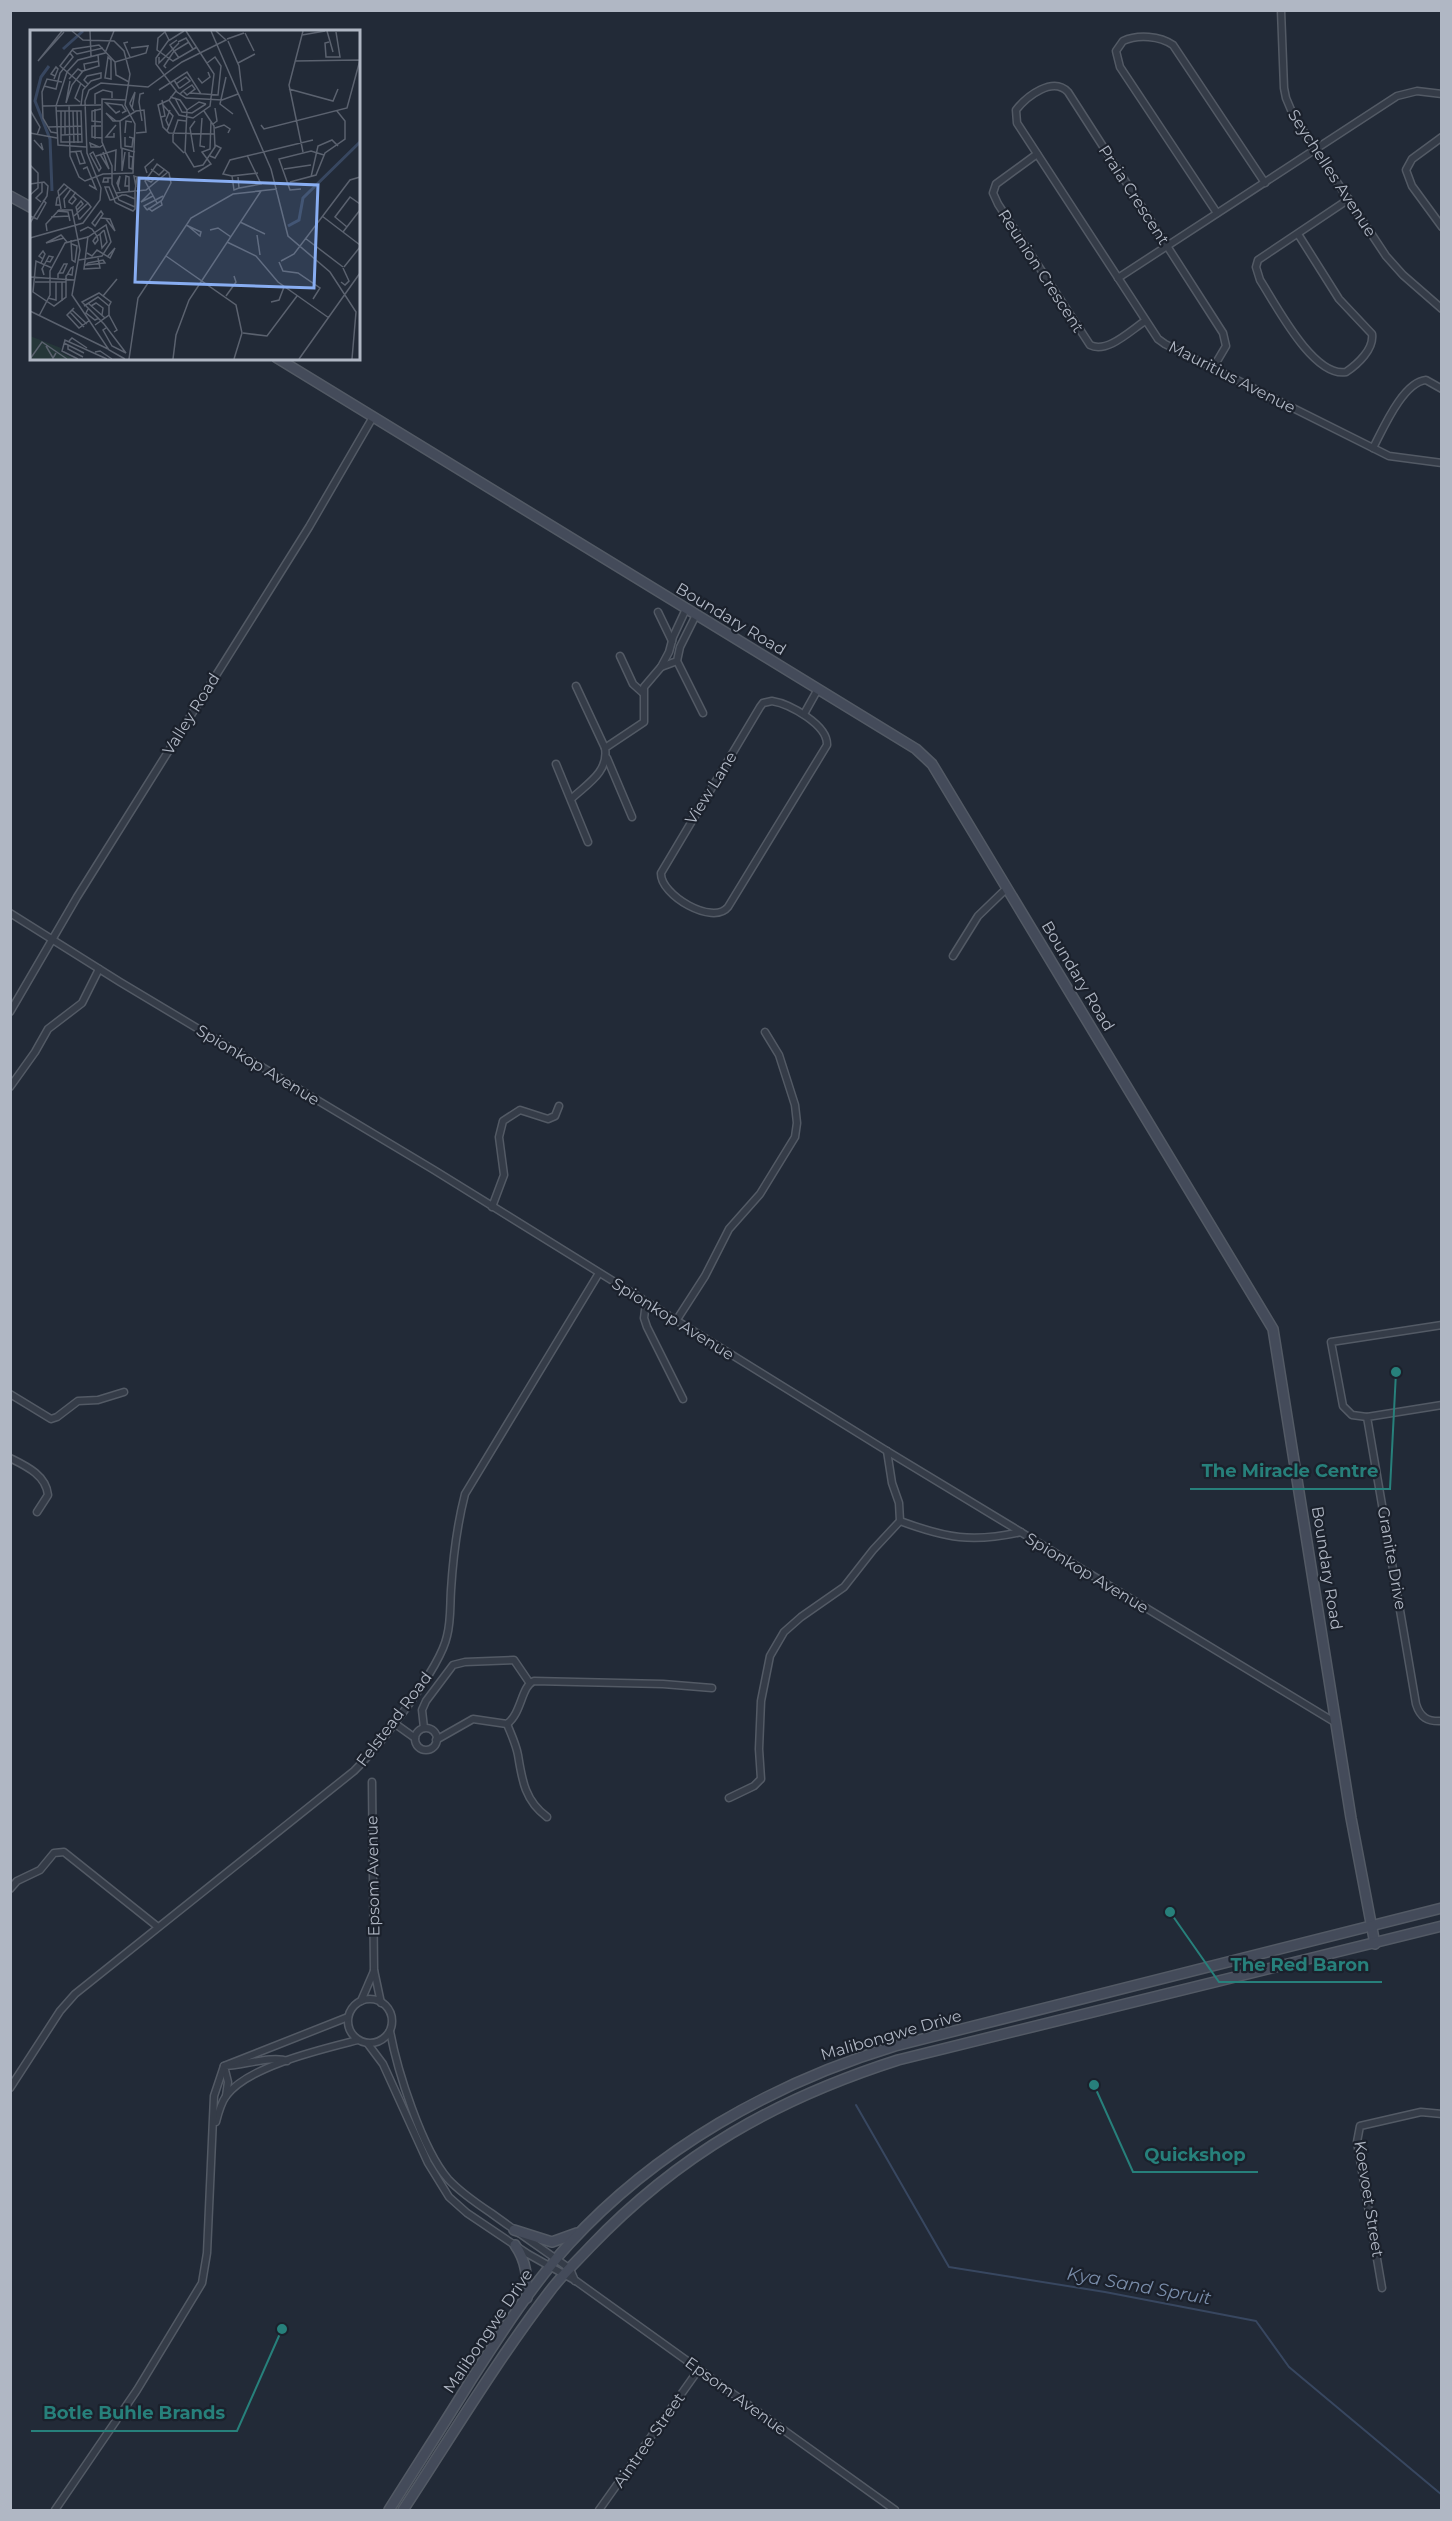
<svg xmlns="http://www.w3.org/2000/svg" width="1452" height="2521" font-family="Montserrat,sans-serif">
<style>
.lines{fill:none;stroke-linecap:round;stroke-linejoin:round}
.stream{stroke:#384760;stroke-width:2}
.street-casing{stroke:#535a65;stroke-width:9}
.secondary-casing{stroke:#535a65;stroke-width:12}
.street{stroke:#353c48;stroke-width:6}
.secondary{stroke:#444b5a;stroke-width:9}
.labels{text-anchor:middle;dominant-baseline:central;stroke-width:4.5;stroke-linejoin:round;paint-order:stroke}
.street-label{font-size:16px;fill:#b0b7c4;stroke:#1b212c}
.water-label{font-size:18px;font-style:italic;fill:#7a8daa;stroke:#1b212c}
.inset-river{fill:none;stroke:#384760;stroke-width:3}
.inset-road{fill:none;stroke:#5b626f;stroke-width:1.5}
.view{fill:#88adf1;fill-opacity:0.15;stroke:#88adf1;stroke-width:3}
.inset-edge{fill:none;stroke:#b0b7c4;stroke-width:3}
.leader{fill:none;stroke:#27807b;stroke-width:2}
.callout-dot{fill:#27807b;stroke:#1b212c;stroke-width:2}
.callout-label{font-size:18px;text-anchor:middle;font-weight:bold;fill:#27807b;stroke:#1b212c;stroke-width:4.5;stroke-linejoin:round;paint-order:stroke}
</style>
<rect width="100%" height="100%" fill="#222a37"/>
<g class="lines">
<polyline class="stream" points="856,2105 949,2267 1105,2292 1256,2321 1289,2367 1442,2495"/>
<defs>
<g id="street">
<polyline points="1281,10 1284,88 1286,98 1294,117 1386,256 1403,275 1442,309"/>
<polyline points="1442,137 1412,159 1406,170 1412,186 1442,227"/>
<path d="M1037,154l-41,30 -3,9 5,11 92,141c17,9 41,-15 55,-24"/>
<path d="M1217,213l-97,-146 -4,-16 7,-10c15,-7 37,-5 50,4l92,138"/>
<path d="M1298,234l41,65 33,35c2,15 -14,30 -26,38 -33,6 -71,-69 -86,-92l-4,-13 2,-7 91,-61"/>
<polyline points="1118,278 1397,96 1417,91 1442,94"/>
<path d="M1213,368l13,-22 -3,-13 -155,-241c-15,-16 -41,4 -52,18l1,13 141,216 7,5 224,112 53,7"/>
<path d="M1373,448c10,-19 30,-66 53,-68l16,9"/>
<polyline points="658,612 672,641"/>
<polyline points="620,656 633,684 643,693"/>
<polyline points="677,661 703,713"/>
<polyline points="661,667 677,661 680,647 696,615"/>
<polyline points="576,686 605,748"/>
<path d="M772,701c18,3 56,24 55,44l-99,162c-15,19 -68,-12 -67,-34l99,-166 3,-4z"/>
<polyline points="804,714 818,689"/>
<polyline points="607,758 632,817"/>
<polyline points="556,764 588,842"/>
<path d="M571,799c16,-15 38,-27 34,-51l39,-26v-35l17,-20 8,-15 4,-15 13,-28"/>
<polyline points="10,913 120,982 434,1170 887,1451 1336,1723"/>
<polyline points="953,956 978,916 1007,888"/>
<polyline points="10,1012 77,897 309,527 373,417"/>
<polyline points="10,1087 35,1052 48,1029 82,1003 99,969"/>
<polyline points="492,1207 504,1175 499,1137 503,1121 520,1110 548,1119 555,1116 559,1106"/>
<polyline points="646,1303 644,1318 647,1327 683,1399"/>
<polyline points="676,1321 705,1276 729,1229 760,1194 795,1137 797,1123 795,1105 779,1055 765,1032"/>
<polyline points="10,1394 51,1419 57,1417 78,1401 98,1400 124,1392"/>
<path d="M1442,1405l-75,12 49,287c4,13 11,18 26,17"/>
<polyline points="1367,1417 1352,1415 1343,1406 1331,1342 1442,1325"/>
<path d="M10,1458c16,8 36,17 38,37l-11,17"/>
<path d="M900,1521c46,17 72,22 121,11"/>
<polyline points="394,1723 415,1738"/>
<path d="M507,1724c4,10 9,20 11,31 4,25 7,46 29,62"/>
<polyline points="424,1728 422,1710 426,1701 453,1665 465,1662 514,1660 529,1682"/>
<circle cx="426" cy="1739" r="11"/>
<path d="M436,1740l37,-21 34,5c15,-11 14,-38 27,-43l129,3 49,4"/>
<polyline points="372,1782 374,1970 381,2003"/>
<polyline points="729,1798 754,1786 761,1779 759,1749 761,1701 770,1656 784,1632 801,1617 844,1587 873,1550 900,1521 899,1503 892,1483 887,1451"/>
<polyline points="10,1889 17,1881 40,1870 54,1853 64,1852 158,1927"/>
<circle cx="370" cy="2021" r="22"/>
<polyline points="361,2001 374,1971"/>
<path d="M390,2031c7,39 32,118 58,148 12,13 28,24 43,34 26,19 53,37 79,56l5,12"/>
<polyline points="368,2044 383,2064 428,2163 449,2197 467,2213 528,2254 576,2281 895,2510"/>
<path d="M10,2088l50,-77 15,-17 279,-223c25,-25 86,-102 93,-135 4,-15 3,-31 4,-46 2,-32 6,-65 14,-96l134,-221"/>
<path d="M226,2096l2,-14 -4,-16c17,0 49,-11 63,-5"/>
<path d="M216,2122c2,-8 5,-19 10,-26 22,-30 97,-47 132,-56"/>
<polyline points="1382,2288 1357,2142 1360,2126 1421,2112 1442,2114"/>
<polyline points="55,2510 137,2390 202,2283 207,2253 214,2096 224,2066 348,2017"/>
<polyline points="599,2510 699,2369"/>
</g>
<g id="secondary">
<polyline points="10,196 32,208"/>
<polyline points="277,358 916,749 932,764 1273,1329 1351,1818 1375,1944"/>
<polyline points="514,2230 552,2242 577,2233"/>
<path d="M515,2245c12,17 12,32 12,53"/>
<path d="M389,2510c27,-43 55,-86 82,-130 30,-47 61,-95 98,-136 87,-95 204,-161 326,-198l547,-138"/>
<path d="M403,2510c48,-73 94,-150 147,-219 12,-16 27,-30 40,-44 89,-93 186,-148 308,-187l544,-134"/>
</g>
</defs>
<use href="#street" class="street-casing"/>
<use href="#secondary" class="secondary-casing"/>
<use href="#street" class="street"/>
<use href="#secondary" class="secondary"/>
</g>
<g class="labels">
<g class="street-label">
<text transform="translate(1332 173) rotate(57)">Seychelles Avenue</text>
<text transform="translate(1134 195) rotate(57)">Praia Crescent</text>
<text transform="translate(1041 271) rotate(57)">Reunion Crescent</text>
<text transform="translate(1232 377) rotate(27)">Mauritius Avenue</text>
<text transform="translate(731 619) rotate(31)">Boundary Road</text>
<text transform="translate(191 714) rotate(-58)">Valley Road</text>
<text transform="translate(711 788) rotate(-58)">View Lane</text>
<text transform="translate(1078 976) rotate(59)">Boundary Road</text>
<text transform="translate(258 1065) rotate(31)">Spionkop Avenue</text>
<text transform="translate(673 1319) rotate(32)">Spionkop Avenue</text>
<text transform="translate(1392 1558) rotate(80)">Granite Drive</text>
<text transform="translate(1327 1568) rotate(81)">Boundary Road</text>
<text transform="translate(1087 1573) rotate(31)">Spionkop Avenue</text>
<text transform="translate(394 1719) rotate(-53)">Felstead Road</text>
<text transform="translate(373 1876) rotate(-91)">Epsom Avenue</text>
<text transform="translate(891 2035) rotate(-16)">Malibongwe Drive</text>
<text transform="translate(1369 2199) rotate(81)">Koevoet Street</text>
<text transform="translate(488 2331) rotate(-56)">Malibongwe Drive</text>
<text transform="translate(736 2396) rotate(36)">Epsom Avenue</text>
<text transform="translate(649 2440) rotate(-55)">Aintree Street</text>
</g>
<g class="water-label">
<text transform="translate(1139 2286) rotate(10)">Kya Sand Spruit</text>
</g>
</g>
<g transform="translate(30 30)">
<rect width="330" height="330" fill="#222a37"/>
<path d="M0,306l31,12 -1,4 14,7h-44z" fill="#253739"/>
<path class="inset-river" d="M33,19l20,-18M19,36l-8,11 -6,24 15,38 2,52M258,196l11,-6 4,-22 57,-56"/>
<path class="inset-road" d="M32,1l-24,30 26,-29M60,1l1,25M154,1l-16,10 -12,17v6l21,28 9,6 36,2 16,-6M181,1l60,138 17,67 42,36 26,40 -4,47M273,1l-14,54 14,67M297,1l6,21M215,3l9,18M272,5l23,-4M197,9l17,-6M139,10l-4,-8 -7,6 -1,12 16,11 24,-14M147,10l-7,5 9,13M198,11l11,25 3,25M98,12l-4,1 6,14M148,12l8,-4 7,11M299,12l-4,1 1,14h14l-4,-25M42,20l5,4 26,-6M78,27l3,3v19l-6,-1zM129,27v6l20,-20M265,31l64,-1M208,33l17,-9M136,38l-2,-2 10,-15 15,-9M55,40l-1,-6 15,-3M196,47l-6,27 13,10M168,48l4,5 8,-6 -2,-5M24,49l4,-10 -2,-2 -5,7 4,2M39,49l9,-10 5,3M144,50l5,8h1l10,-7 -4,-4 -10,7M40,51l-4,22 6,-18 11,-14 16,-5 -1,-11M99,52l-13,-7 -1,-13 31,-9 2,-7 -17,2M14,56l12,3 4,-16 13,-16 -3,-4M55,57l-25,-21 13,-17 26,-4 16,17M259,59l44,12 5,-12M129,60l28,-18 14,22M146,61l-7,9 10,15 14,3 17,-12 4,-32 -28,-43M160,63l28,2 3,-29 -6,-9 -8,6M150,64l3,-3 9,-6 3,4 -8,6 -4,-4M140,67l10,3 7,10 -2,42 9,15 9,-2 12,-18 -1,-21 -10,-15M145,68l7,14 10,1 14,-9M96,70l-24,-1v43l10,24v18l7,16 16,7M139,70l-11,5 5,22 6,6 45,1M50,72l-5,-4 6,-15M65,74v-10l8,-4 9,2v6M39,75l1,51 9,21 6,4 18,-7 30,-1 2,-49 -10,-19 5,-31 -6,-23 -10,-10 -31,-1 -11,-9M51,75l2,-15 8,-9 10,-3v-5l-14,3 -3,4 4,4M133,75l10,11 -6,15M13,76l58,-1M102,78l3,-16 -5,11v1l2,4 2,3M65,79v30M0,80l10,17 -3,8M157,80l12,-8 7,2M26,81h25l1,31h-21v-7l21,-1M31,81v24M35,81v24M43,81l1,32M47,81l1,32M90,81l-4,2 -10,-10 16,2 4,6 -4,2M131,87l4,-1 -3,-16M172,88l-2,28 5,1M86,91l-10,-8 7,8h7M112,91l-3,-19 1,-8 4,-1M71,92l-9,-1v-10l9,-2M183,94l4,-3 -2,-13M231,95l3,4 83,-21 13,-48M71,96h-9v11l10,1M18,97l33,-1M139,97l-3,-7 4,-10M185,98l9,-3 6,4 -2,4M0,103l27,5M27,103l-6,-1 -8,-14 -1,-26 5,-13 15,3M84,103v4h-8l10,-12M95,103l1,-12 6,1M95,107v9l7,1 1,-9 -4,-1M4,110l9,10 -2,-7M56,117l-28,-2 -2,-39 11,-34 11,-12 27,-7 9,-22M69,117l-9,-4 1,4h9l3,-2M92,119v22l3,-19M40,122l11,-1v1l4,11 -5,1 -4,-12M63,122l8,16 -2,3 -9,-17zM99,122v16l3,1 1,-12 -4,-1M105,122l-14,-4 -1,-27 16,-10 8,-1 2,22 -10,1M164,122l-4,-24 5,-7M154,123l-11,-11v-7l5,-15 8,1M70,124l9,15 -6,-17M66,126l20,-6 -1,21M180,126l5,2 6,-10 -6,-3M0,135l8,8v15l-8,7M53,139l4,-2 9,22 -7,-4M121,139l8,6 6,-6M254,139l27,-4M168,142l13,-8 -9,-12 8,-3 1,-28M117,143l-2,-6 9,-8M202,146l-9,-2 7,-14 83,-20M208,147l1,11 22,-4 -14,-29M281,147l7,-31 14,-6 6,6M78,148v4h-5l1,-4h8M115,149l6,3 4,-4 -7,1M260,152l26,-7 9,-22 20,-14v-18l-8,-10M0,154l14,-2 4,4 -1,10 -17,27M99,156h-4l1,-10 3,1v14M88,157l2,-11 -3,7 3,8M209,158l-5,2 -2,-14 26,-3M271,159l-11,1 -11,-31 32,-8 13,4M105,161v18l-2,2 -17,-8 -1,-1 -1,-3 -5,-12h-4l5,13h1l3,-1 8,-4h4l9,4M105,161l2,-14 -3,-1 2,11M121,162l-10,10 12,-6M86,163l30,-3 22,-18M43,166l3,3 -4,5 -3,-2v-1l7,-9M11,172l-5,-4 6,-6v-10M30,175h-4l1,-7 11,-11M35,178l-1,-9 7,-10M118,178l4,3 10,-6 -1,-4M31,179l-3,-18 6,-7 24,19 -14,13M47,180l6,-6 -2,-3 -5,6 3,12h1l11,-12 -3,-4M117,180l14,-9 1,-1 9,-17 -2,-10 -12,-9 -12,17 12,22M117,180l-3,-4 19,-10M27,181l11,1 2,9M71,181l2,3 -8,12 -3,-3zM0,186l7,3 9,-16 -3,-3M292,186l38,29M21,187l18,-1M71,188l9,1 5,12 -9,-12M210,192l25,12M156,195l15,7 -1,4 -12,-10M317,197l-12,-10 15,-20 10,7M180,200l8,-2 13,9M17,201l-1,-7 13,-14h13l8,40 -8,45 37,55 16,9M50,201l8,-4 4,2 5,7 1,4 -3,4 -2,-3 2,-3 2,-2 3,-2 4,-4M313,202l17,-22M70,204l2,14 5,-6 -3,-12M227,205l3,20M58,206l-4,33 16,-1 -2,-10M0,208l53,-15 17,-23 1,-12 -14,-35 -2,-52 4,-11 12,-7 47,4 34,-25 44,-22 -10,-9M34,208l-18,5 15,-8 1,1 5,6M275,208l38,29M41,210l1,20 3,2 2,-16 -5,-2M197,212l29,14 22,26 51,36M57,223l5,3 5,-6 13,8 5,-10 -8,9M136,226l70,49 6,28 -8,26M73,230l2,3 -19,2 2,-2zM251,231l13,-7 56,-74 10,-3M249,232l4,9 15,2 22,15 -7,11M11,233l4,-9 -2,-3 -4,5 4,3M314,237l16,-20M12,238l2,7 -2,-6 7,-13 4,1 -3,5 -4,-1M22,238l-16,-7 -3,31 21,14 12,-9v-21l1,-1 4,-7 2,-1 -1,8 -4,-1M0,247l44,3M28,248v-4l1,-1 5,-9h3l-4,9h-4M5,252h31M311,252l4,3 4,-4 -6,-13M73,266l14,-17M196,266l10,-14 -2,-6M18,268l8,2v-18M32,271v-19M241,272l8,-2 5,-13M58,273l17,15M54,276l14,-9 11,9v9l-14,10M61,276l5,-3 7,5 -1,7M44,278l-7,7 12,13 11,-8M58,279l-2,4 9,7 4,-2M42,280l15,14M0,281l78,38M40,282l14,15M79,285l8,15 -3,2M9,286l11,-21v-24l15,-28 23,-6 18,-12 5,17 -9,14 -23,4M76,298l-3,2 9,16 14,7 -22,-29 -22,-22 17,-9 12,9 -2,4M213,303l24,3 30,-40M39,311l3,-3 15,10M34,313l20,10M38,315v4l15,8M16,316l7,12 3,-5M65,322l5,-1 12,8M0,329l12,-17 25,17M48,329l-16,-8 3,-11 42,19M99,329l9,-61 53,-80 42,-24 44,-5M143,329l3,-24 13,-35 72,-109M269,329l61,-86"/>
<path class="view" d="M109,148l179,7 -4,103 -179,-6z"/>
<rect width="330" height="330" class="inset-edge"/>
</g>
<path class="leader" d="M1396 1372L1390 1489H1190M1170 1912L1219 1982H1382M1094 2085L1133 2172H1258M282 2329L237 2431H31"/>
<g class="callout-dot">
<circle cx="1396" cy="1372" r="6"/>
<circle cx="1170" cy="1912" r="6"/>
<circle cx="1094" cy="2085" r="6"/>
<circle cx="282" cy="2329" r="6"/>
</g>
<g class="callout-label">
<text x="1290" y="1477">The Miracle Centre</text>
<text x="1300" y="1971">The Red Baron</text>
<text x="1195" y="2161">Quickshop</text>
<text x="134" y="2419">Botle Buhle Brands</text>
</g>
<rect width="1452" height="2521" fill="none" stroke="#b0b7c4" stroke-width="24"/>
</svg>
